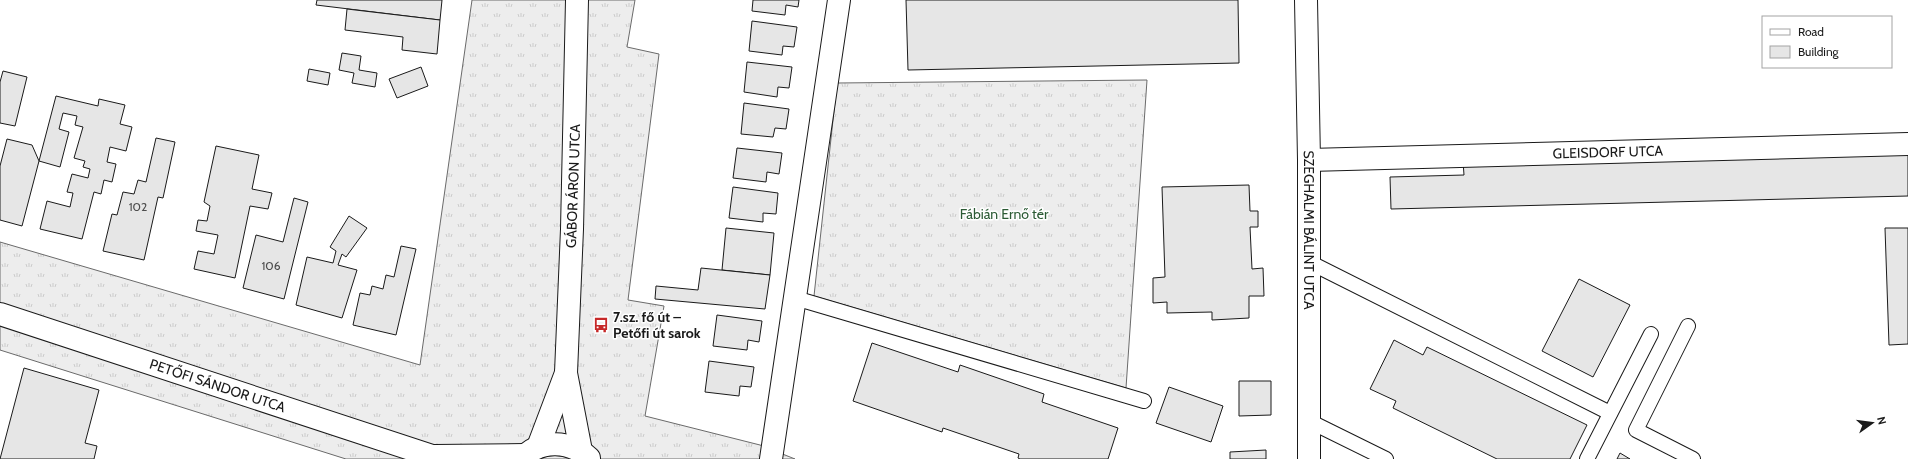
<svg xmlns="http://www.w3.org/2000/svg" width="1908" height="459" font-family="Cabin,sans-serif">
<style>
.grass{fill:url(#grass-tufts);stroke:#6a6a6a}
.building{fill:#e6e6e6;stroke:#1a1a1a}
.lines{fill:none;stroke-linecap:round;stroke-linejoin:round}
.lane-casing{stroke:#1a1a1a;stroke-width:16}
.street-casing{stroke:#1a1a1a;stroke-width:24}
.secondary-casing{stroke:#1a1a1a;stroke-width:24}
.primary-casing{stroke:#1a1a1a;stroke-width:24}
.lane{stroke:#fff;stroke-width:14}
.street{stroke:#fff;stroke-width:22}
.secondary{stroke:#fff;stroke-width:22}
.primary{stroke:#fff;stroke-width:22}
.labels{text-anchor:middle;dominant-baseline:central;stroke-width:3;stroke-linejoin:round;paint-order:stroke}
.number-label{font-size:12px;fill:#4d4d4d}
.street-label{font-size:14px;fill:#1a1a1a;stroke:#fff}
.park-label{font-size:14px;fill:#2b5a34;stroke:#fff}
.poi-label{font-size:14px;font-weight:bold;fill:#1a1a1a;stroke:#fff;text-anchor:start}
</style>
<defs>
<pattern id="grass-tufts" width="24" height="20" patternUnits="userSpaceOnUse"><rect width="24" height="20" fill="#ededed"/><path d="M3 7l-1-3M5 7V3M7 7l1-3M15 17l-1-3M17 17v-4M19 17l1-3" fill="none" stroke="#cbcbcb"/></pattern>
</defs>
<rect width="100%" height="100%" fill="#fff"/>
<g class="grass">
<polygon points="472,0 635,0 627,47 659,54 628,300 664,306 645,416 760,445 795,459 346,459 0,350 0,242 420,365"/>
<polygon points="1147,80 1126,388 814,296 837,83"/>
</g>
<g class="building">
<polygon points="317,0 442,0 440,20 316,5"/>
<polygon points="753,0 799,0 798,7 786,5 785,15 752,11"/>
<polygon points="906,0 1238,0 1239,63 908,70"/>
<polygon points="347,9 440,20 437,54 402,50 403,37 345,30"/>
<polygon points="752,21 797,27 794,47 783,46 782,55 749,51"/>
<polygon points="342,53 361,56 359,70 377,73 375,87 352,83 354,73 339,70"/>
<polygon points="747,62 792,67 789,88 778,87 777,97 744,92"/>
<polygon points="421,67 428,86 397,98 389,79"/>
<polygon points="309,69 330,73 328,85 307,81"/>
<polygon points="3,71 27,77 15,126 0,123 0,82"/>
<polygon points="56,96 98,106 99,99 125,105 120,124 132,127 126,151 110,147 107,162 116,164 112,182 104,180 101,194 94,192 82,239 40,229 47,201 70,207 73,193 67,192 72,174 88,178 90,169 83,167 85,161 74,158 83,127 75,125 77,116 63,113 59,129 69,132 60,167 39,161"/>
<polygon points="744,103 789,109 786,129 775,128 773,137 741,134"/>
<polygon points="156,138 175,142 163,198 158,197 144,260 103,251 112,214 117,215 123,192 134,194 138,180 146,182"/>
<polygon points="7,139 32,145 39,161 22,226 0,220 0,166"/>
<polygon points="216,146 259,155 252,189 272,193 268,209 250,206 235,278 194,269 198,251 214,254 218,235 196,231 198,220 207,221 210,206 204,202"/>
<polygon points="737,148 782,153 779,174 767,172 766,182 733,178"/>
<polygon points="1908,150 1908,196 1391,209 1390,177 1464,175 1463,161"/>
<polygon points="1249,185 1250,211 1258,211 1258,227 1250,227 1252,269 1263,268 1264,296 1249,296 1249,318 1212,320 1212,312 1167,313 1167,302 1153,303 1153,278 1165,277 1162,187"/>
<polygon points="733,187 778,193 776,214 763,213 763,222 729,218"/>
<polygon points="294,198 308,202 284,299 243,288 256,235 283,242"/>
<polygon points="349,216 367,228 346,257 342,254 338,265 357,270 342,318 296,305 307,257 333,263 336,251 330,247"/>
<polygon points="726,228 774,233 770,275 722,270"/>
<polygon points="1885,228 1908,228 1908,344 1889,345"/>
<polygon points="401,246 416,249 396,335 353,325 360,293 370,295 372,286 383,289 386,275 394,277"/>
<polygon points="701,268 770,275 765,309 655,299 656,286 698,290"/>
<polygon points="1579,279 1630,305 1593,377 1542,351"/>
<polygon points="717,315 762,321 759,342 748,340 747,350 713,346"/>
<polygon points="1394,340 1423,355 1427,347 1587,425 1570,459 1497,459 1393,408 1396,401 1370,389"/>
<polygon points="872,343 958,372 960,365 1044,394 1042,402 1118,428 1108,459 1020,459 1018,458 1019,454 943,428 942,432 853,401"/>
<polygon points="709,361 754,367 751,387 740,386 739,396 705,392"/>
<polygon points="24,368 99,390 85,443 97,446 94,459 0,459"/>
<polygon points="1239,381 1271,381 1271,415 1239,416"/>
<polygon points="1169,387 1223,406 1211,442 1156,423"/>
<polygon points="1266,450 1266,459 1230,459 1230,452"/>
<polygon points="1620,453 1630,459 1617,459"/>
</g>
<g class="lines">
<defs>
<g id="lane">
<polyline points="1309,262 1610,413"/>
<polyline points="795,298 1144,401"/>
<polyline points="1688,326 1636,430 1693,459"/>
<polyline points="1309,421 1386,459"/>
<polyline points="1587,459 1651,334"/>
</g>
<g id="street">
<path id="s1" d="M1306,0l3,160v299"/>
<path id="s2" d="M1309,160l599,-16"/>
<polyline points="771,459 839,0"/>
</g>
<g id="secondary">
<path id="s3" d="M0,314l441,145"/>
<polyline points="435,456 525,455"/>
</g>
<g id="primary">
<polyline points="577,0 572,229 566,373 581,451"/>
<polyline points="538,447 566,373"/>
<path d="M522,459c18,-21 49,-18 67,-1"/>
</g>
</defs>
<use href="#lane" class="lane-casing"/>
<use href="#street" class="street-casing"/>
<use href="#secondary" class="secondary-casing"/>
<use href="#primary" class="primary-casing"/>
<use href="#lane" class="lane"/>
<use href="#street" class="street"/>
<use href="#secondary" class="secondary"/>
<use href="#primary" class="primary"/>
</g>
<defs>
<symbol id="bus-bare" viewBox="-9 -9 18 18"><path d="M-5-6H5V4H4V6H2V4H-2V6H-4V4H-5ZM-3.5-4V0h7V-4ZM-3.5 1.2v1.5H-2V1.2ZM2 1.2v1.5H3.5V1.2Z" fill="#c62828" stroke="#fff" stroke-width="2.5" paint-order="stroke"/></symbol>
</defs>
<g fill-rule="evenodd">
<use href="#bus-bare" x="590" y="314" width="22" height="22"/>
</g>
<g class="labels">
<g class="number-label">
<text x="138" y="206">102</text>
<text x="271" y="265">106</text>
</g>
<g class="street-label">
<text stroke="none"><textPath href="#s2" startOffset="299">GLEISDORF UTCA</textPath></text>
<text transform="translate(573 186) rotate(-88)">GÁBOR ÁRON UTCA</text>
<text stroke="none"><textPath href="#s1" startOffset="230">SZEGHALMI BÁLINT UTCA</textPath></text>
<text stroke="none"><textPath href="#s3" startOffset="229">PETŐFI SÁNDOR UTCA</textPath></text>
</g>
<g class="park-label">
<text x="1004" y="214">Fábián Ernő tér</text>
</g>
<g class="poi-label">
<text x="613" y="317">7.sz. fő út –<tspan x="613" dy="16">Petőfi út sarok</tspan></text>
</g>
</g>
<rect x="1762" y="16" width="130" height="52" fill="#ffffff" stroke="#a3a3a3"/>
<rect x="1770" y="29" width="20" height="6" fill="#ffffff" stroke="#a3a3a3"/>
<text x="1798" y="36" font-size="12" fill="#1a1a1a">Road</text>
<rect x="1770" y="46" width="20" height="12" fill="#e6e6e6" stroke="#a3a3a3"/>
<text x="1798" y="56" font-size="12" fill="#1a1a1a">Building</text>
<g transform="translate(1872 423) rotate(76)" stroke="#ffffff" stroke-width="3" paint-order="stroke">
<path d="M0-3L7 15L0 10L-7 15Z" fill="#1a1a1a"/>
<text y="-6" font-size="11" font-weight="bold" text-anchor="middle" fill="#1a1a1a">N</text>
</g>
</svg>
